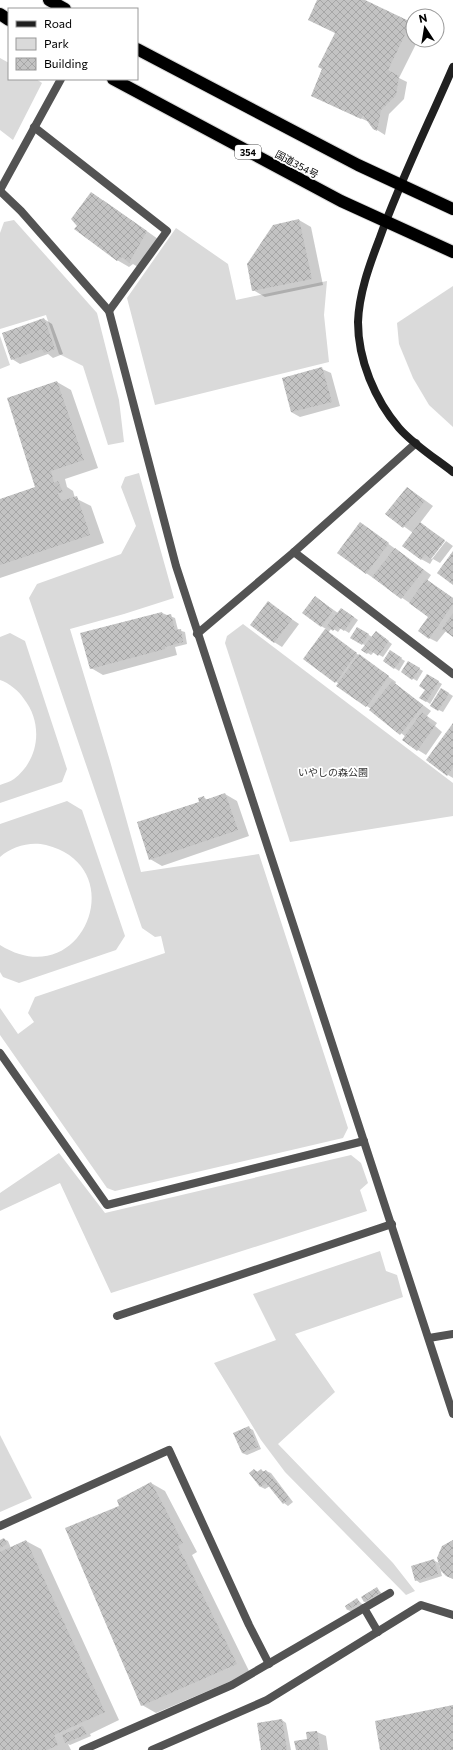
<svg xmlns="http://www.w3.org/2000/svg" width="453" height="1750" font-family="Commissioner,'Noto Sans JP',sans-serif">
<style>
.green{fill:#dadada}
.shadow{fill:#0003}
.building{fill:url(#building-cross-hatch)}
.lines{fill:none;stroke-linecap:round;stroke-linejoin:round}
.highway-casing{stroke:#dbdbdb;stroke-width:14}
.lane{stroke:#535353;stroke-width:8}
.street{stroke:#535353;stroke-width:8}
.secondary{stroke:#202020;stroke-width:8}
.highway{stroke:#000;stroke-width:12}
.labels{text-anchor:middle;dominant-baseline:central;stroke-width:3.5;stroke-linejoin:round;paint-order:stroke}
.shield{fill:#fff;stroke:#4c4c4c;stroke-width:1}
.shield-label{font-size:9px;font-weight:bold;fill:#000}
.street-label{font-size:10px;fill:#000;stroke:#fff}
.park-label{font-size:10px;fill:#313131;stroke:#fff}
</style>
<defs>
<pattern id="building-cross-hatch" width="8" height="8" patternUnits="userSpaceOnUse"><rect width="8" height="8" fill="#c3c3c3"/><path d="M0 0l8 8M0 8l8-8" fill="none" stroke="#a6a6a6"/></pattern>
</defs>
<rect width="100%" height="100%" fill="#fff"/>
<g class="green">
<polygon points="0,58 9,63 9,79 36,79 42,83 13,140 0,130"/>
<polygon points="14,220 97,313 119,400 124,442 108,445 83,366 59,354 46,315 0,329 0,233 4,222"/>
<polygon points="176,228 228,264 236,300 327,281 324,315 329,362 155,405 127,298"/>
<polygon points="453,286 453,427 429,405 413,378 399,344 397,323"/>
<polygon points="0,336 10,365 0,369"/>
<polygon points="139,473 174,598 124,614 70,629 110,761 141,872 259,854 348,1128 343,1138 115,1191 107,1188 0,1035 0,1008 18,1034 34,1022 28,1013 35,997 165,953 161,936 155,937 142,928 29,598 37,584 121,554 136,526 121,487 125,477"/>
<polygon points="243,624 453,783 453,816 290,842 225,643 227,636"/>
<path d="M10,633l15,8 42,128 -5,13 -62,21v-18c4,-2 10,-3 14,-6 26,-20 29,-56 10,-80 -5,-8 -15,-16 -24,-19v-43z"/>
<path d="M67,801l15,9 43,126 -9,14 -97,33 -16,-6 -3,-5v-27c82,51 134,-78 46,-100 -15,-4 -34,1 -46,12v-33z"/>
<polygon points="59,1153 105,1213 351,1155 361,1163 368,1183 360,1190 367,1211 111,1293 60,1183 0,1211 0,1193"/>
<polygon points="380,1251 386,1271 397,1275 403,1297 295,1334 335,1392 278,1444 393,1563 415,1591 406,1595 285,1472 261,1440 214,1363 276,1340 253,1294"/>
<polygon points="0,1435 32,1498 0,1512"/>
</g>
<g class="shadow">
<polygon points="318,0 363,0 413,24 413,40 418,40 399,78 407,82 404,99 389,114 385,135 374,128 369,122 312,95 336,33"/>
<polygon points="103,200 158,239 141,269 133,264 129,267 117,260"/>
<polygon points="299,220 311,227 323,285 265,297 253,290"/>
<polygon points="44,319 52,324 63,354 53,358 48,354 20,364 12,359"/>
<polygon points="322,369 331,373 340,406 300,417 291,412"/>
<polygon points="57,382 71,390 98,468 65,479 67,487 73,491 75,498 91,506 104,543 0,578 0,500 37,488"/>
<polygon points="408,488 433,506 420,523 445,540 430,559 432,559 446,541 453,546 440,563 433,559 430,564 421,559 413,533 387,514"/>
<polygon points="360,523 431,575 427,581 453,598 453,636 446,631 437,642 429,638 430,617 366,573"/>
<polygon points="315,597 338,613 345,611 358,620 349,633 341,628 338,632 332,628 328,633 396,682 395,684 431,711 427,716 437,723 435,726 442,732 426,755 418,750 406,737 371,709 338,685 339,684 304,659 326,629 321,626"/>
<polygon points="268,603 299,624 282,647 274,642"/>
<polygon points="162,613 175,618 178,630 185,632 187,644 175,647 177,655 103,675 91,668"/>
<polygon points="358,628 372,637 380,635 392,644 383,657 374,652 371,655 363,650 366,646 351,637"/>
<polygon points="390,652 405,661 399,671 384,661"/>
<polygon points="408,662 423,671 417,681 402,672"/>
<polygon points="427,675 442,684 430,704 426,701"/>
<polygon points="442,689 453,696 443,712 431,706"/>
<polygon points="453,726 453,778 448,775"/>
<polygon points="225,794 237,801 249,836 162,866 150,859 203,797 208,800"/>
<polygon points="249,1428 253,1430 261,1449 247,1455 242,1453"/>
<polygon points="254,1470 258,1472 261,1470 265,1472 266,1471 271,1473 293,1502 288,1506 284,1503 270,1486 265,1489 261,1487 250,1473"/>
<polygon points="151,1483 165,1491 197,1552 192,1555 250,1673 156,1713 142,1705 121,1506"/>
<polygon points="4,1539 8,1541 11,1548 26,1541 41,1549 119,1720 90,1734 91,1736 70,1745 68,1744 71,1750 0,1750 0,1541"/>
<polygon points="453,1542 453,1579 446,1575 439,1564 442,1576 420,1583 416,1580 433,1560 439,1563"/>
<polygon points="377,1588 383,1595 369,1604 365,1602 362,1597"/>
<polygon points="357,1599 363,1605 352,1612 348,1610 346,1606"/>
<polygon points="282,1720 286,1723 291,1750 262,1750"/>
<polygon points="317,1732 326,1736 328,1750 297,1750 308,1740 307,1733"/>
</g>
<g class="building">
<polygon points="317,0 365,0 411,22 388,70 399,76 396,95 381,110 377,131 373,129 363,115 361,119 311,96 322,69 318,67 335,33 308,20"/>
<polygon points="91,192 147,231 129,263 122,257 117,261 74,229 77,226 71,219"/>
<polygon points="299,219 312,279 252,291 247,264 273,225"/>
<polygon points="44,318 55,349 44,353 42,349 11,360 2,333"/>
<polygon points="322,367 332,402 291,412 282,378"/>
<polygon points="57,381 84,460 51,471 54,483 58,481 63,492 58,493 61,501 77,496 90,535 0,565 0,499 35,487 7,398"/>
<polygon points="407,487 425,501 403,528 385,514"/>
<polygon points="360,522 389,543 366,574 337,553"/>
<polygon points="420,522 445,541 431,559 425,554 421,560 402,546"/>
<polygon points="395,548 424,570 401,599 372,577"/>
<polygon points="453,551 453,585 437,573"/>
<polygon points="426,579 453,598 453,604 429,639 418,631 428,617 409,603"/>
<polygon points="315,596 333,610 321,627 302,613"/>
<polygon points="268,601 292,619 274,643 250,625"/>
<polygon points="341,608 354,617 344,631 337,626 333,631 327,626"/>
<polygon points="162,612 163,616 171,614 175,630 181,629 183,642 165,647 165,649 90,669 80,633"/>
<polygon points="453,613 453,637 442,629"/>
<polygon points="357,627 369,634 362,645 350,638"/>
<polygon points="325,629 357,653 335,683 303,659"/>
<polygon points="376,631 389,641 378,656 370,650 367,654 361,650"/>
<polygon points="390,650 402,658 394,669 383,661"/>
<polygon points="359,654 389,676 366,707 336,686"/>
<polygon points="408,661 420,668 412,680 401,672"/>
<polygon points="427,674 439,681 426,702 419,698 425,690 419,686"/>
<polygon points="392,681 423,705 400,735 369,710"/>
<polygon points="441,688 449,693 438,711 430,706"/>
<polygon points="422,712 429,718 427,721 435,726 417,751 402,740"/>
<polygon points="453,723 453,767 447,776 426,760"/>
<polygon points="225,793 238,830 149,860 137,822 199,802 198,798 204,796 205,800"/>
<polygon points="249,1426 258,1447 242,1453 233,1433"/>
<polygon points="254,1469 257,1472 261,1469 263,1472 266,1470 290,1499 283,1504 266,1483 260,1487 249,1473"/>
<polygon points="151,1482 183,1543 178,1546 237,1664 141,1706 65,1528 119,1506 117,1500"/>
<polygon points="4,1538 7,1544 0,1548 0,1540"/>
<polygon points="26,1540 105,1712 54,1735 58,1745 47,1750 0,1750 0,1552"/>
<polygon points="453,1540 453,1579 446,1576 441,1571 437,1558 442,1546"/>
<polygon points="434,1559 438,1574 415,1581 411,1566"/>
<polygon points="377,1587 380,1593 364,1602 361,1597"/>
<polygon points="357,1598 360,1603 347,1610 345,1606"/>
<polygon points="453,1705 453,1750 380,1750 375,1721"/>
<polygon points="282,1719 287,1750 261,1750 257,1723"/>
<polygon points="83,1726 87,1734 65,1743 62,1735"/>
<polygon points="317,1731 320,1750 296,1750 294,1741 307,1739 306,1732"/>
</g>
<g class="lines">
<defs>
<g id="highway">
<polyline points="49,0 65,9"/>
<polyline points="0,14 9,20"/>
<polyline points="137,49 358,165 453,209"/>
<polyline points="113,79 341,201 453,252"/>
</g>
</defs>
<use href="#highway" class="highway-casing"/>
<g class="lane">
<polyline points="34,127 167,231 109,311"/>
<polyline points="117,1316 392,1224"/>
<polyline points="0,1526 169,1450 249,1625 269,1664"/>
<polyline points="364,1608 378,1632"/>
<polyline points="83,1750 232,1685 390,1593"/>
</g>
<g class="street">
<polyline points="0,190 61,79"/>
<polyline points="0,191 21,211 109,311 176,566 453,1414"/>
<polyline points="294,552 453,674"/>
<polyline points="197,634 294,552 416,443"/>
<polyline points="0,1053 107,1205 364,1141"/>
<polyline points="429,1338 453,1334"/>
<polyline points="152,1750 267,1700 421,1605 453,1615"/>
</g>
<path class="secondary" d="M453,67c-25,58 -53,114 -74,173 -10,26 -20,54 -21,82 0,38 17,78 41,106 15,17 36,30 54,44"/>
<use href="#highway" class="highway"/>
</g>
<g class="labels">
<rect class="shield" x="235" y="145" width="26" height="14" rx="3"/>
<g class="shield-label">
<text x="248" y="152">354</text>
</g>
<g class="street-label">
<text transform="translate(297 164) rotate(28)">国道354号</text>
</g>
<g class="park-label">
<text x="333" y="772">いやしの森公園</text>
</g>
</g>
<rect x="8" y="8" width="130" height="72" fill="#ffffff" stroke="#999999"/>
<rect x="16" y="21" width="20" height="6" fill="#202020" stroke="#999999"/>
<text x="44" y="28" font-size="12" fill="#000000">Road</text>
<rect x="16" y="38" width="20" height="12" fill="#dadada" stroke="#999999"/>
<text x="44" y="48" font-size="12" fill="#000000">Park</text>
<rect x="16" y="58" width="20" height="12" fill="url(#building-cross-hatch)" stroke="#999999"/>
<text x="44" y="68" font-size="12" fill="#000000">Building</text>
<g transform="translate(425 28) rotate(348)"><circle r="19" fill="#ffffff" stroke="#999999"/>
<path d="M0-3L7 15L0 10L-7 15Z" fill="#000000"/>
<text y="-6" font-size="11" font-weight="bold" text-anchor="middle" fill="#000000">N</text>
</g>
</svg>
